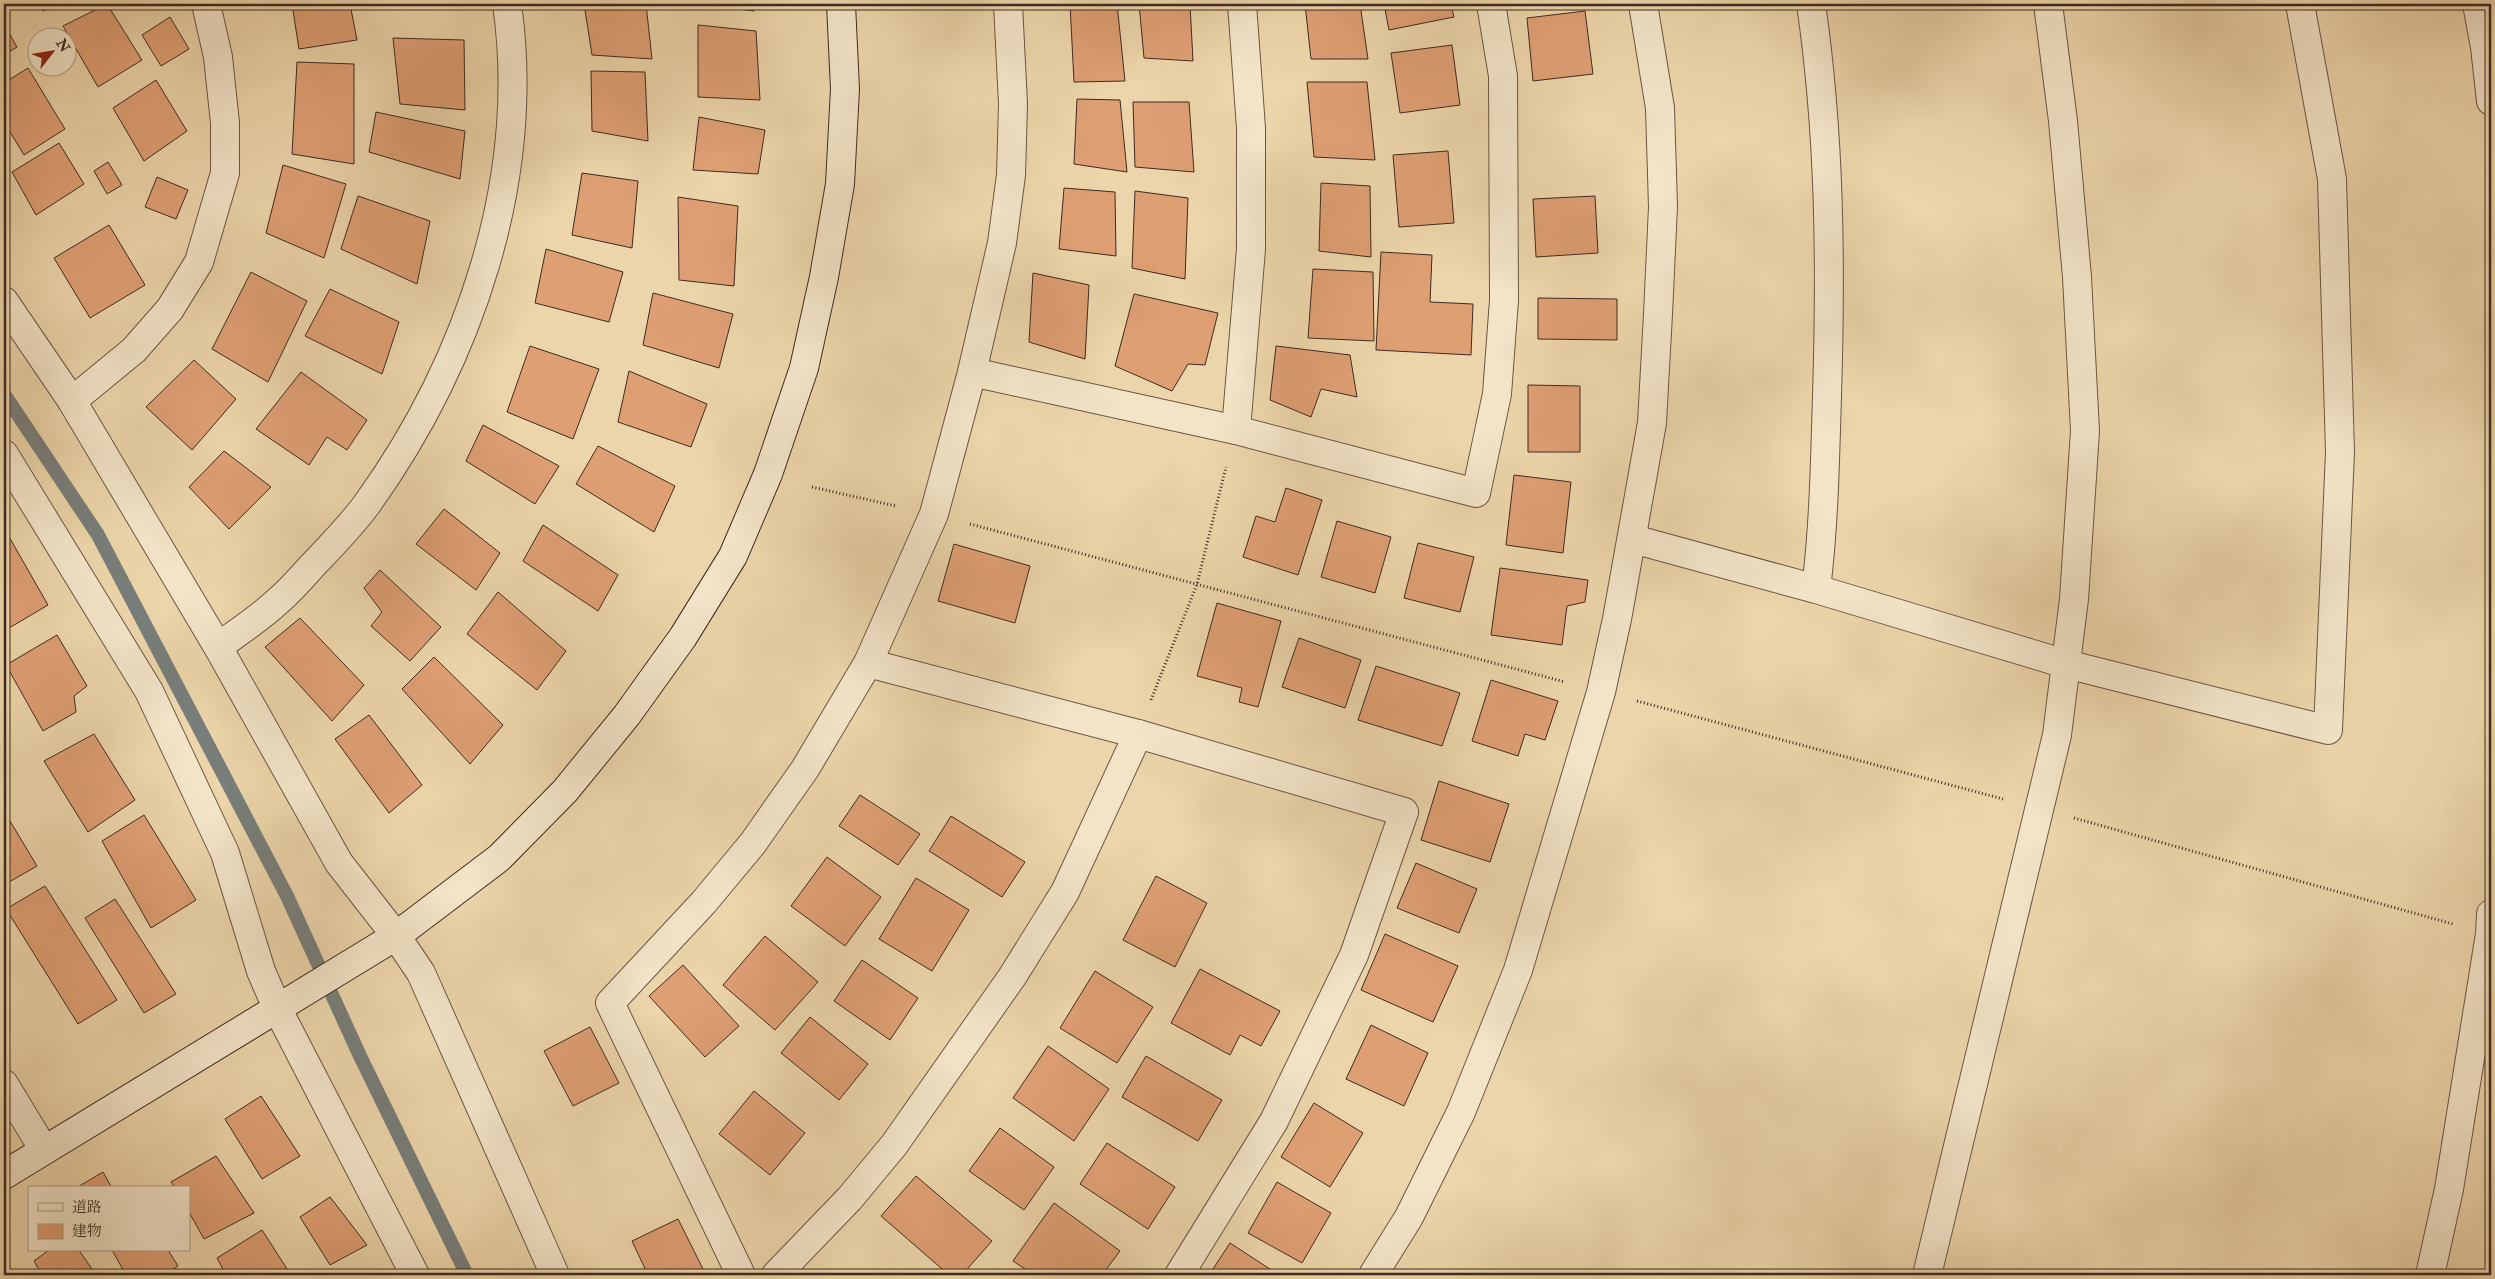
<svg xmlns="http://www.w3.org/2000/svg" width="2495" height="1279" font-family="'IM FELL Double Pica','Noto Serif JP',serif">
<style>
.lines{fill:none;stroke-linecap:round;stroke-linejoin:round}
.stream{stroke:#787e7a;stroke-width:14}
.building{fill:#de9f73;stroke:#3e2b22}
.street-casing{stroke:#6a5644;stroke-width:30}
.secondary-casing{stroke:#3e2b22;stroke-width:30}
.path{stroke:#3e2b22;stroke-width:3;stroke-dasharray:1 2.5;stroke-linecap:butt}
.street{stroke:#f3e4c8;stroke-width:28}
.secondary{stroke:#f3e4c8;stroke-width:28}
</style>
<rect width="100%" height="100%" fill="#ecd5aa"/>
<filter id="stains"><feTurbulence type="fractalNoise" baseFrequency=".004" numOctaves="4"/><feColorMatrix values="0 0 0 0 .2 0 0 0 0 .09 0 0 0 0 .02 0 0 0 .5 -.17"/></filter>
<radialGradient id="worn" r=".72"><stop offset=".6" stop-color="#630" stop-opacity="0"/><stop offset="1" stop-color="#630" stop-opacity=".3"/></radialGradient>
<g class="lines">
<polyline class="stream" points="4,394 98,535 287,896 360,1056 467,1275"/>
</g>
<g class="building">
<polygon points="39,4 54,4 43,11"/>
<polygon points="107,4 142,60 98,87 63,26"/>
<polygon points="292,4 350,4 357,40 299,49"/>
<polygon points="584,4 646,4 652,59 592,55"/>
<polygon points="699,4 753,4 754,11"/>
<polygon points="1070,4 1117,4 1125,81 1074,82"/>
<polygon points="1139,4 1190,4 1193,61 1144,58"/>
<polygon points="1305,4 1360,4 1368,59 1311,59"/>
<polygon points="1384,4 1451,4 1454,17 1389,30"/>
<polygon points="1585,11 1593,74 1533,81 1527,18"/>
<polygon points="170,17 189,49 161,66 142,35"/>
<polygon points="4,24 17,47 4,55"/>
<polygon points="698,25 756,31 760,100 698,97"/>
<polygon points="393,38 464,40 465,110 400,104"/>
<polygon points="1452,45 1460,105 1400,113 1391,53"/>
<polygon points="297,62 354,64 354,164 292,154"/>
<polygon points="28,68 65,129 24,155 4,122 4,83"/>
<polygon points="591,71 645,72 648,141 592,131"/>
<polygon points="156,80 187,131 144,161 113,108"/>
<polygon points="1307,82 1367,82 1375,160 1314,157"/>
<polygon points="1077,99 1120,100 1127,172 1074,164"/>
<polygon points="1133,102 1189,102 1194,172 1135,167"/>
<polygon points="376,112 465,131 460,179 369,152"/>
<polygon points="699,117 765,130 758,174 693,170"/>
<polygon points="59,143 84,184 36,215 12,172"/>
<polygon points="1448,151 1454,223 1399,227 1393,155"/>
<polygon points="108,162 122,185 107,194 94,171"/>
<polygon points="283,165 346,184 324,258 266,233"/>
<polygon points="582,173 638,181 632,248 572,235"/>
<polygon points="157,177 188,190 176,219 145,207"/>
<polygon points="1321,183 1370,186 1371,257 1319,251"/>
<polygon points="1064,188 1115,192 1116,256 1059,249"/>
<polygon points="1135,191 1188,198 1185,279 1132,268"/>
<polygon points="358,196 430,221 417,284 341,249"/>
<polygon points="1595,196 1598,253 1536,257 1533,199"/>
<polygon points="678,197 738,206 734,286 679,280"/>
<polygon points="109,225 145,285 90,318 54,258"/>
<polygon points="546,249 623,272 609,322 535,303"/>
<polygon points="1381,252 1432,255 1430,302 1473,304 1471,355 1376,350"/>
<polygon points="1313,269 1373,272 1374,341 1308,338"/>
<polygon points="251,272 307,301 268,382 212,349"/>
<polygon points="1033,273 1089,285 1085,359 1029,342"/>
<polygon points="330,289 399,322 382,374 305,336"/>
<polygon points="653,293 733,314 719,368 643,345"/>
<polygon points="1134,294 1218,313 1205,365 1188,364 1172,391 1115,366"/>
<polygon points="1538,298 1617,299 1617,340 1538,339"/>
<polygon points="530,346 599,369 573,439 507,412"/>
<polygon points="1276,346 1350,355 1357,397 1321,389 1311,417 1270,400"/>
<polygon points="194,360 236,399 192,450 146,407"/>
<polygon points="629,371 707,404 691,447 618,422"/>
<polygon points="301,372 367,420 347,450 327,437 309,465 256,429"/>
<polygon points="1528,385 1580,386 1580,452 1528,452"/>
<polygon points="483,425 559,466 535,504 466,461"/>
<polygon points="598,446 675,486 654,532 576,484"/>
<polygon points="224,451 271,487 229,529 189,487"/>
<polygon points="1514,475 1571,482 1563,553 1506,545"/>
<polygon points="1286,488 1322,500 1298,575 1243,557 1256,516 1275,522"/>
<polygon points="444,509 500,553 476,590 416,544"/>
<polygon points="1337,521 1391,537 1375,593 1321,577"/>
<polygon points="543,525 618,575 598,611 523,561"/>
<polygon points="4,528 48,605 4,631"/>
<polygon points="1418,543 1474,557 1460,612 1404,598"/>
<polygon points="954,544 1030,566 1015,623 938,601"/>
<polygon points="1500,568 1588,580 1585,602 1567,606 1562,645 1491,635"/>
<polygon points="380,570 441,627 410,661 371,626 382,612 364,588"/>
<polygon points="498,592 566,651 537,690 467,634"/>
<polygon points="1217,603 1281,621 1258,707 1239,702 1242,688 1197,676"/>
<polygon points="300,618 364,685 332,721 265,647"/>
<polygon points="57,635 87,686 74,696 76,712 43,731 6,665"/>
<polygon points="1299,638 1361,660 1345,708 1282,687"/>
<polygon points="434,657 503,725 470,764 402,689"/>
<polygon points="1376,666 1460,693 1442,746 1358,720"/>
<polygon points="1491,680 1558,701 1545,740 1525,734 1518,756 1472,741"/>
<polygon points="369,715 422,785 389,813 335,739"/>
<polygon points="94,734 135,800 88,832 44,761"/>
<polygon points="1439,781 1509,804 1490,862 1421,840"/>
<polygon points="860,795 920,834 898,865 839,826"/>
<polygon points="4,811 37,866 4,885"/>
<polygon points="144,815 196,900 151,928 102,841"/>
<polygon points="951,816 1025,862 1002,897 929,851"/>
<polygon points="827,857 881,897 845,946 791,906"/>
<polygon points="1416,863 1477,889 1459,933 1397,908"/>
<polygon points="1156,876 1207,903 1175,967 1123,940"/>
<polygon points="916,878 969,910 932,971 879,939"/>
<polygon points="45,886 117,1000 78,1024 6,909"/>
<polygon points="115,899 176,994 144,1013 85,918"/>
<polygon points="1385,934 1458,966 1433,1022 1361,990"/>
<polygon points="765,936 818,982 775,1030 723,985"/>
<polygon points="862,960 918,998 890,1040 834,1001"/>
<polygon points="683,965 739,1026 705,1057 649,996"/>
<polygon points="1200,969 1280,1011 1261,1046 1240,1035 1230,1055 1171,1023"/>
<polygon points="1095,971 1153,1007 1117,1063 1060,1028"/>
<polygon points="810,1017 868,1064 839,1100 781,1053"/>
<polygon points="1371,1025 1428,1053 1404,1106 1346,1079"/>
<polygon points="590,1027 619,1083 573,1106 544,1051"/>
<polygon points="1048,1046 1109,1089 1074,1141 1013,1098"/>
<polygon points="1146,1056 1222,1100 1198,1141 1122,1097"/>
<polygon points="754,1091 805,1133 770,1175 719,1134"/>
<polygon points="261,1096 300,1156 262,1179 225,1119"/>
<polygon points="1314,1103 1363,1133 1330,1187 1281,1157"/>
<polygon points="1000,1128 1054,1167 1024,1210 969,1171"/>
<polygon points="1107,1143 1175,1187 1148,1229 1080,1184"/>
<polygon points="216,1156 254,1213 204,1239 189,1212 189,1188 175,1188 171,1182"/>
<polygon points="103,1172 112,1188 76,1188"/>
<polygon points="916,1176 992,1241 962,1275 949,1275 881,1216"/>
<polygon points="1277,1182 1331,1213 1302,1263 1248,1233"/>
<polygon points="330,1197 367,1245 330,1265 300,1217"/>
<polygon points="1054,1203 1120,1251 1102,1275 1034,1275 1013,1261"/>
<polygon points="678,1219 706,1275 648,1275 632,1241"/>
<polygon points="262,1230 291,1275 226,1275 217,1258"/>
<polygon points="1230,1243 1279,1275 1209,1275"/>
<polygon points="49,1250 79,1250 96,1275 42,1275 34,1261"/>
<polygon points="112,1250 168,1250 178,1266 165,1275 126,1275"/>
</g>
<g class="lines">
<defs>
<g id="street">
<path d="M1811,4c19,130 20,261 16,392 -2,65 -3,129 -11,193"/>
<polyline points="2477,4 2485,47 2491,101"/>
<polyline points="4,301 72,401 218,647 339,863 396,936 421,973 555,1275"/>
<polyline points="972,372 1236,430 1476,493 1497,394 1504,300 1503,76 1491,4"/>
<polyline points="72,401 134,350 170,309 199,262 225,173 225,123 218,57 206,4"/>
<polyline points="1236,430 1251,249 1251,128 1242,4"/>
<polyline points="4,454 149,691 225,853 261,971 277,1008 415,1275"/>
<polyline points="1633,539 1816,589 2066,664 2328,730 2340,452 2332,179 2300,4"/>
<path d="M218,647c20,-15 42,-29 60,-46 12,-10 23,-23 34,-35 19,-20 39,-40 55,-62 102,-142 165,-325 140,-500"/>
<polyline points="868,663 1138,734 1404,812 1354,955 1274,1121 1179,1275"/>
<polyline points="4,1084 44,1150"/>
<polyline points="741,1275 610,1003 704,902 753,843 805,769 868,663 934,514 972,372 1002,243 1011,175 1013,104 1008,4"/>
<polyline points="776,1275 850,1198 894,1145 1012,977 1065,892 1138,734"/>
<polyline points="1373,1275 1409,1217 1461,1112 1518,970 1601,692 1617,619 1652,423 1658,314 1663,207 1660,108 1643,4"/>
<polyline points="1927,1275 2057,735 2074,599 2085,431 2077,277 2063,121 2048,4"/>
<polyline points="2430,1275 2449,1189 2490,934 2491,914"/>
</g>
<polyline id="secondary" points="4,1175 396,936 499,858 565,791 627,715 683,637 733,556 768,474 804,368 824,277 840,184 845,89 841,4"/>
</defs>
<use href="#street" class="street-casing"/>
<use href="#secondary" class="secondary-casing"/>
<g class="path">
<polyline points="812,487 896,506"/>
<polyline points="970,524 1565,682"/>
<polyline points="1151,700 1197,584 1226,467"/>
<polyline points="1637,701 2003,799"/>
<polyline points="2074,818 2453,924"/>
</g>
<use href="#street" class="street"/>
<use href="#secondary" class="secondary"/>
</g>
<rect width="2495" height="1279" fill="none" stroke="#ecd5aa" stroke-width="20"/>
<rect x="5" y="5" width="2485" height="1269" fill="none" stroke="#3e2b22" stroke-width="2.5"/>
<rect x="10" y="10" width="2475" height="1259" fill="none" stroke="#3e2b22"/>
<rect x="28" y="1186" width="162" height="65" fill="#f3e4c8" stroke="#ab9a86"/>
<rect x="38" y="1203" width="25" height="8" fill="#f3e4c8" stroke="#ab9a86"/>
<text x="72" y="1212" font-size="15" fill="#3e2b22">道路</text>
<rect x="38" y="1224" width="25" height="15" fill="#de9f73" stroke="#ab9a86"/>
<text x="72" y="1236" font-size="15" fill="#3e2b22">建物</text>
<g transform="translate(52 52) rotate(59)"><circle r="24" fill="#f3e4c8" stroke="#ab9a86"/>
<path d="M0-4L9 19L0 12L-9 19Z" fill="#8f2418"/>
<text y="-8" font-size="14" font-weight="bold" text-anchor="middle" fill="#3e2b22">N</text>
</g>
<rect width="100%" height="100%" filter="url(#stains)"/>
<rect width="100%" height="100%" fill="url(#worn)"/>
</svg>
